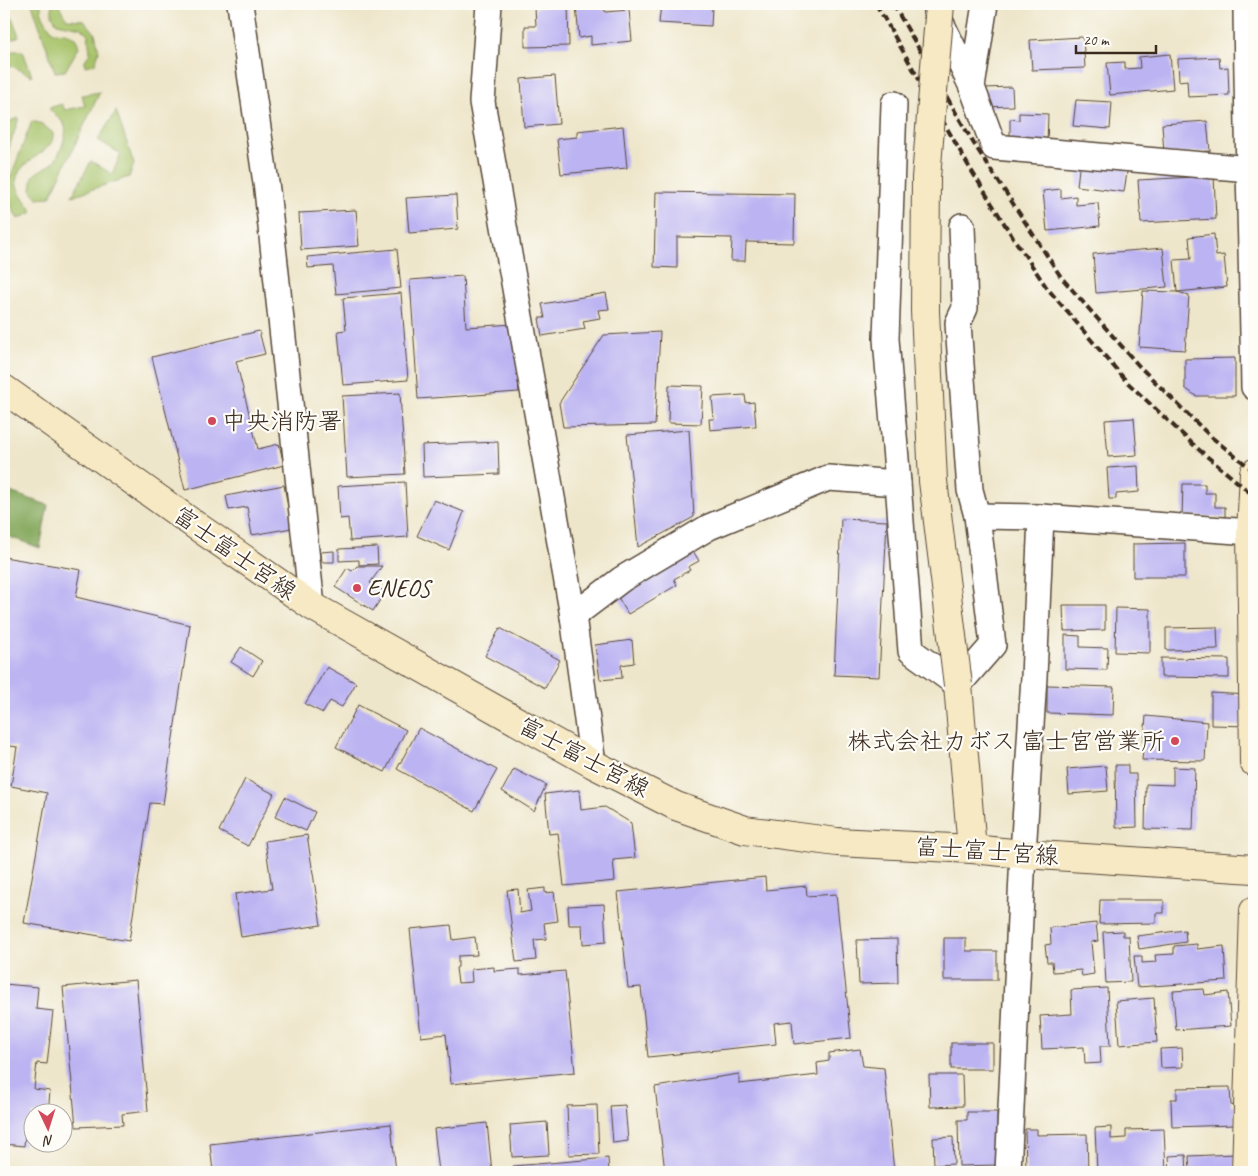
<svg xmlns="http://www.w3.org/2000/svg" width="1258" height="1176" font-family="Caveat,'Klee One',sans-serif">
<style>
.green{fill:#a6c268;stroke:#707643}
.forest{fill:#84a85c;stroke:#60693d}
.building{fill:#bcb4f2}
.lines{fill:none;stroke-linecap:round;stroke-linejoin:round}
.street-casing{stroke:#564638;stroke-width:28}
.secondary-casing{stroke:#564638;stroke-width:30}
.street{stroke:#fff;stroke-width:25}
.secondary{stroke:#f6e9c3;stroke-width:28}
.rail{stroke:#3b2a1e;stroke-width:4;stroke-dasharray:8 4;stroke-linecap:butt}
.secondary-bridge-casing{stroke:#564638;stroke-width:30;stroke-linecap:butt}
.secondary-bridge{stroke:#f6e9c3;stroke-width:28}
.poi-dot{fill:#d1495b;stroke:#fdfcf7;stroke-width:2}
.labels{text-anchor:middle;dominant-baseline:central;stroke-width:4.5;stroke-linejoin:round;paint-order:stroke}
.poi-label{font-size:24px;fill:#3b2a1e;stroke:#fdfcf7;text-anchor:start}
.street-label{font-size:24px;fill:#3b2a1e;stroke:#fdfcf7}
</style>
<rect width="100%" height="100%" fill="#fdfcf7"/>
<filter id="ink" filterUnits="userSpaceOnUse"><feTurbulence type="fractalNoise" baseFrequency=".02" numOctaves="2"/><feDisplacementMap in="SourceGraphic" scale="10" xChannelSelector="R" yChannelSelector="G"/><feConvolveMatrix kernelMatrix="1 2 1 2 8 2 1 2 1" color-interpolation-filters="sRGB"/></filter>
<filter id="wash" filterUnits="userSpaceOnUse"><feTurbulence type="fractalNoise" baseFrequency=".0096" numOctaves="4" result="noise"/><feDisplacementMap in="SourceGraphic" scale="20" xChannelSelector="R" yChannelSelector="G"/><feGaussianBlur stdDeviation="1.12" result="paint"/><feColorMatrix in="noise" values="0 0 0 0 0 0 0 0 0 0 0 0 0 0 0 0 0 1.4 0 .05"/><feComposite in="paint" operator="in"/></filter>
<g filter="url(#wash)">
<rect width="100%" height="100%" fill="#eee6ca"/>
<g class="green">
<polygon points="4,4 7,4 19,36 13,39 4,38"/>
<path d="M32,4h9c-1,11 6,19 12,28l13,1 10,5 3,9 -14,24 -10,1z"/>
<polygon points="52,4 58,4 67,19 84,20 95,33 99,51 95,64 85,66 85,60 90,53 88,34 81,28 57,23 52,16"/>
<polygon points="4,51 23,51 32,76 4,62"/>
<path d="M100,92l-50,105 -13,1 -6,-9c1,-3 1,-9 2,-12 4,-7 14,-9 20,-14 6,-7 15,-28 12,-37 -3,-7 -12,-11 -16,-18l13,-4 3,6 20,-4 -3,-11z"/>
<polygon points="116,111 134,164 129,177 72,196 91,161 112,174 121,154 98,140"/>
<polygon points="19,118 4,163 4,123"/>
<path d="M32,121l10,3 11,9c0,3 0,5 -1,8 -6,15 -44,24 -34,48 4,8 10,16 15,23l-15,7c-7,-12 -11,-21 -10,-35z"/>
</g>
<polygon class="forest" points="4,490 48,505 40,548 4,535"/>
<g id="blocks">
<g class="building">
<polygon points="547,4 568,4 569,46 525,47 525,26 536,26 535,8 547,7"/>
<polygon points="585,4 604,4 605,12 629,10 632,41 591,45 591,36 579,38 576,5"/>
<polygon points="661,4 698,4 698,6 712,7 711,26 659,23"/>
<polygon points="1083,37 1085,68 1032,70 1030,40"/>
<polygon points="1170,54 1173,89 1110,95 1107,63 1125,62 1125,69 1140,68 1139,57"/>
<polygon points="1219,57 1220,68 1228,67 1229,95 1188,97 1187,80 1179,81 1178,59"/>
<polygon points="555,76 559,124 524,127 521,79"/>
<polygon points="1012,87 1013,106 985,107 985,88"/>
<polygon points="1076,100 1112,102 1110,129 1073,126"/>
<polygon points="1019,113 1048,114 1047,145 1010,144 1010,119 1019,120"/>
<polygon points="1207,121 1210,151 1164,154 1162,124"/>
<polygon points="623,126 627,168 561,174 557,139 577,137 577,131"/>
<polygon points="1080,160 1128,166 1124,192 1077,186"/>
<polygon points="1214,176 1216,219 1141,223 1138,180"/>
<polygon points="1061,189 1061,198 1076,196 1076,205 1098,203 1100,226 1047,231 1043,191"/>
<polygon points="656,192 795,194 794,243 746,242 745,261 731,261 732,238 677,237 677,268 654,267"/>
<polygon points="456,195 458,229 409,233 406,198"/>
<polygon points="356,210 359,246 301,250 299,213"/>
<polygon points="1214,234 1216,256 1224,255 1227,287 1177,292 1174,260 1191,259 1189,237"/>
<polygon points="1163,248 1167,287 1096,293 1093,254"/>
<polygon points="397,249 401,288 336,294 333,266 308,268 307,257"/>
<polygon points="463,276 466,327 514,324 519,392 418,399 410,280"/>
<polygon points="1143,291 1177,292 1189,295 1185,350 1139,347"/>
<polygon points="401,293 408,380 343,385 338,331 346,330 343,298"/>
<polygon points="606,293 609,309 598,310 600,318 583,321 585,329 542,336 539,318 545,318 542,304"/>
<polygon points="259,331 265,354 236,361 258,449 279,444 284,465 185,490 152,357"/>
<polygon points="660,332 655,425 563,427 559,403 604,335"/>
<polygon points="1235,358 1235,396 1196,396 1185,388 1185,359"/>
<polygon points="669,385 703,386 701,424 668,423"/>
<polygon points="400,393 405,474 347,477 342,396"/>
<polygon points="745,395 746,403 754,402 756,426 710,430 709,419 714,419 712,397"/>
<polygon points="1134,418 1137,455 1108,457 1105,420"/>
<polygon points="689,430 694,517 638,547 627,435"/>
<polygon points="498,442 499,474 423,477 422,445"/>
<polygon points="1138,466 1139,492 1116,494 1116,499 1109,499 1107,468"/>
<polygon points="405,482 408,537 350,541 348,518 340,519 338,486"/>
<polygon points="1183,484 1205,484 1205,493 1215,493 1215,507 1225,507 1225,517 1182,516"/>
<polygon points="284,485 292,528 252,535 247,507 229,510 226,496"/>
<polygon points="434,500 464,512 449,550 417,536"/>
<polygon points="841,519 887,521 879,677 834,675"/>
<polygon points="1185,543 1185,577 1133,577 1133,544"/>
<polygon points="377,547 378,564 359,565 359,560 339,561 339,549"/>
<polygon points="692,549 699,561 688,567 690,570 674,579 677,585 628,614 616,594"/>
<polygon points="334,551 334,562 322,562 321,552"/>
<polygon points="4,557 81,570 76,597 190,625 163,804 150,803 129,941 24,923 47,793 11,786 17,747 4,745"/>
<polygon points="357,566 382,566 370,583 385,592 373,611 335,587 347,568 352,571"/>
<polygon points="1063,605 1105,605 1105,630 1064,631"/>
<polygon points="1116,608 1150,609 1150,653 1115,652"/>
<polygon points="1217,627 1218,649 1166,650 1166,628"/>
<polygon points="500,628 560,660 545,688 485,656"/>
<polygon points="1065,635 1080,636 1080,647 1108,648 1107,670 1065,669"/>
<polygon points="632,640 634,663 621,665 622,678 600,680 595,645"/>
<polygon points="241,647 262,661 253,676 231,662"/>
<polygon points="1161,658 1229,659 1229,678 1161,677"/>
<polygon points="327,667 356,683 342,707 330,701 323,713 305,704"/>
<polygon points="1047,685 1114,687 1113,715 1047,713"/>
<polygon points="1211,693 1249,695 1248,726 1211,725"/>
<polygon points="358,705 406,730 385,772 336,747"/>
<polygon points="1146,716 1207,722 1205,761 1142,760"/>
<polygon points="419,728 497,770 474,811 397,769"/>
<polygon points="1115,765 1128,765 1128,774 1136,774 1137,827 1116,828"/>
<polygon points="1106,766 1108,791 1069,794 1067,769"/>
<polygon points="1173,767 1195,768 1193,830 1145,829 1146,784 1173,785"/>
<polygon points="514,769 546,785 534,811 502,791"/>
<polygon points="245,779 274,794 248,846 219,831"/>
<polygon points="579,790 581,810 605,807 631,823 635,858 613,860 615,881 564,886 558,833 549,834 545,794"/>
<polygon points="285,797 315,812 306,831 275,817"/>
<polygon points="307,835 321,925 241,937 235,894 272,889 265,841"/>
<polygon points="765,877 766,890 806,886 807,896 836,894 851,1038 794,1044 792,1021 774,1023 776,1044 648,1057 641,987 628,988 618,892"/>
<polygon points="545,888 545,893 554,892 558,921 544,923 546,939 534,940 536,960 516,962 507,890 518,889 520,913 531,911 528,890"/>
<polygon points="1100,900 1164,900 1164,913 1156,913 1156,923 1099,924"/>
<polygon points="604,904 606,942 583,944 582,925 569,925 568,906"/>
<polygon points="1096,923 1098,941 1091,942 1094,974 1082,976 1081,970 1053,972 1052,962 1047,962 1045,945 1051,944 1050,928"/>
<polygon points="451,925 453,940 475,937 477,955 458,956 458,967 456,968 458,983 472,982 471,969 494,967 494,971 520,969 520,975 565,971 575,1072 451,1084 446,1034 421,1037 410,929"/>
<polygon points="1185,930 1186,942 1139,949 1137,936"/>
<polygon points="1123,931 1123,936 1129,936 1131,982 1106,983 1103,932"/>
<polygon points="944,938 966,938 966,951 997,951 997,980 944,980"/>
<polygon points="897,939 898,983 859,984 857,940"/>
<polygon points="1197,944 1197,949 1224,946 1226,981 1137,987 1134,956 1142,956 1142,963 1156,962 1155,955 1174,954 1174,946"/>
<polygon points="136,980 148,1111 122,1114 123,1125 76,1127 63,987"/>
<polygon points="4,984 38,987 36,1009 53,1011 47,1064 37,1063 34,1089 50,1091 48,1114 32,1114 32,1125 26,1124 24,1146 4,1144"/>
<polygon points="1107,988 1110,1046 1100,1046 1101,1063 1085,1064 1084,1047 1042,1049 1040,1016 1072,1014 1071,990"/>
<polygon points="1204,989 1205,995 1228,992 1231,1026 1176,1030 1173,991"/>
<polygon points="1154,998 1157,1042 1119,1045 1116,1001"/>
<rect x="951" y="1043" width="42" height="26"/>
<polygon points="1182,1048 1183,1067 1161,1068 1160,1049"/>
<polygon points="860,1049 863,1066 884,1068 894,1172 665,1172 655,1087 739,1074 739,1084 818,1075 817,1063 829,1061 829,1053"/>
<polygon points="929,1075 962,1075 963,1106 930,1107"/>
<polygon points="1230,1087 1231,1105 1235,1106 1235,1125 1172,1127 1171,1099 1177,1099 1177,1088"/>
<polygon points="597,1105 599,1154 569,1155 567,1106"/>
<polygon points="625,1105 628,1141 613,1143 610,1106"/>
<polygon points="967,1112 997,1112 998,1165 959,1166 958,1120 967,1120"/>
<polygon points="547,1122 549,1155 512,1157 510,1125"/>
<polygon points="487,1123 492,1172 439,1172 434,1129"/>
<polygon points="391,1124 396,1172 213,1172 210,1144"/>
<polygon points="1111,1127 1111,1139 1126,1138 1126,1130 1164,1129 1166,1172 1097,1172 1095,1128"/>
<polygon points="1025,1129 1037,1129 1037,1135 1087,1134 1088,1172 1026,1172"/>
<polygon points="953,1137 954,1164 934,1165 933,1138"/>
<polygon points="1235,1154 1235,1172 1190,1172 1189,1156"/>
<polygon points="1186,1155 1187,1172 1170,1172 1169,1156"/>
<polygon points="608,1158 609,1172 513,1172 513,1166"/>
</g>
</g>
</g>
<g filter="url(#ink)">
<use href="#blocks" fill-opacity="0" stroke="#564638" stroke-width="1"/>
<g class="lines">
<defs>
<g id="street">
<polyline points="240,4 267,190 312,606"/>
<polyline points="489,4 482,102 573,616 593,764"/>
<polyline points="985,4 972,87 994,147 1250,169"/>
<path d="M1246,4c1,127 6,255 8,383"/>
<polyline points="936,12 972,87"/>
<polyline points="894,104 886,339 898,483"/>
<polyline points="977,516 1041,517 1251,532"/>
<polyline points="573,616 622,579 709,527 828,478 898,483 911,651 958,685 993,645 977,516 970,490 958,323 965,308 962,226"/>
<polyline points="1008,1172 1023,854 1034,677 1041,517"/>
</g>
<g id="secondary">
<polyline points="4,389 195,525 312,606 593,764 676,806 745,830 837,842 972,849 1023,854 1254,869"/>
<polyline points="1254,473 1251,532 1254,762"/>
<polyline points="958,685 972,849"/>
<polyline points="1246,1172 1254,911"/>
</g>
</defs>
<use href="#street" class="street-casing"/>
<use href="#secondary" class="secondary-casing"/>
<use href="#street" class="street"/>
<use href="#secondary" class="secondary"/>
<g class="rail">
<polyline points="876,4 968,165 1012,236 1047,288 1127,382 1197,448 1254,496"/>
<polyline points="893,4 974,144 1061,277 1139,366 1210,436 1254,471"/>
</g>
<defs>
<polyline id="secondary-bridge" points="940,4 926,178 925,311 933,481 958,685"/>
</defs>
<use href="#secondary-bridge" class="secondary-bridge-casing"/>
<use href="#secondary-bridge" class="secondary-bridge"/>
</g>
</g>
<g class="poi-dot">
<circle cx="212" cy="421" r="5"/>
<circle cx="357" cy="588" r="5"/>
<circle cx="1175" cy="741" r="5"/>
</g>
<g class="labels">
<g class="poi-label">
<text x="222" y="421">中央消防署</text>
<text x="367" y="588">ENEOS</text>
<text x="1165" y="741" text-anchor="end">株式会社カボス 富士宮営業所</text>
</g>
<g class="street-label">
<text transform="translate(235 553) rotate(35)">富士富士宮線</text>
<text transform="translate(584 757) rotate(28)">富士富士宮線</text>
<text transform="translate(987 851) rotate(4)">富士富士宮線</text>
</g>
</g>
<rect width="1258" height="1176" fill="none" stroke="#fdfcf7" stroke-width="20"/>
<g transform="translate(48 1128) rotate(176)"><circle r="24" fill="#fdfcf7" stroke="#afa8a0"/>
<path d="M0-4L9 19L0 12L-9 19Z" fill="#d1495b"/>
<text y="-8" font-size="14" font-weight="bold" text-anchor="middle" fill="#3b2a1e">N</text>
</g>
<path d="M1076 45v8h80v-8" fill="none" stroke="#3b2a1e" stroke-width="2.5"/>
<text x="1083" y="45" font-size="15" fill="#3b2a1e" stroke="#fdfcf7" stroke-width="4" paint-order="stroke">20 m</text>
</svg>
